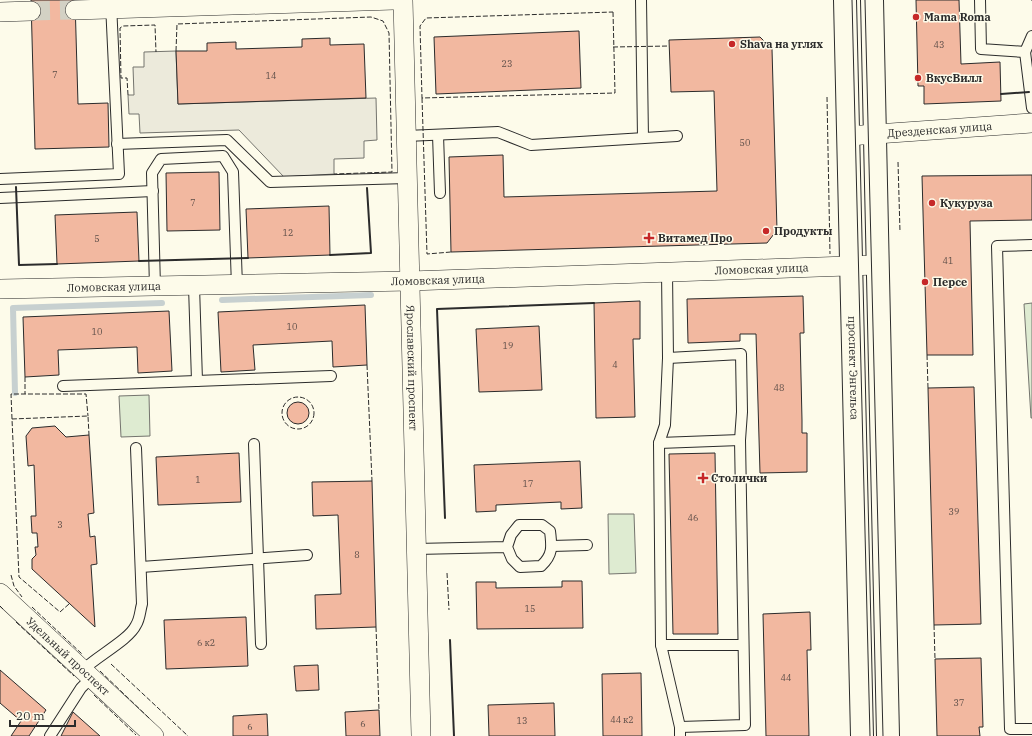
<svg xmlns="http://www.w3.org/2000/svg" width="1032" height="736" font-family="'IBM Plex Serif',serif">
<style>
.green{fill:#deebd1;stroke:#74746e}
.parking{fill:#eceadb;stroke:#74746e}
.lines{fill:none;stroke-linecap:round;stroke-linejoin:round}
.stream{stroke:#c7d0d0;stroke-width:6}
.building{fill:#f2b8a0;stroke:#2b2b2b}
.minor-tunnel{stroke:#d3d1c4;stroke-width:19;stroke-dasharray:19 10;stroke-linecap:butt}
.service-casing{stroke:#2b2b2b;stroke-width:12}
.minor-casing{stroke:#2b2b2b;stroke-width:20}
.primary-casing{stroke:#2b2b2b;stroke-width:24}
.service{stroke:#fdfbea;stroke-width:10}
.minor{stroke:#fdfbea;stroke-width:19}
.primary{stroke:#fdfbea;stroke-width:22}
.tram{stroke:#2b2b2b;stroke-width:1}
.fence{stroke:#2b2b2b;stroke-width:1;stroke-dasharray:5 2;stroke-linecap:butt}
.wall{stroke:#2b2b2b;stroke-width:2}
.poi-dot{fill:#c62828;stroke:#fdfbea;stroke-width:1.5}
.labels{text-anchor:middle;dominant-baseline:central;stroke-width:3;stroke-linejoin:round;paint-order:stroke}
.number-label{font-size:9px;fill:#5d4e48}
.poi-label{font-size:11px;font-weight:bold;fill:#2b2b2b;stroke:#fdfbea;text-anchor:start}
.street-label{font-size:11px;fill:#2b2b2b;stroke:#fdfbea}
</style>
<rect width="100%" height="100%" fill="#fdfbea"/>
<g class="green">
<polygon points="1032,303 1032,418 1031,418 1024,304"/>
<polygon points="149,395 150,436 121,437 119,396"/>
<polygon points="608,514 634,514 636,573 609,574"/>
</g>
<polygon class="parking" points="176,51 178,104 376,98 377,140 364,141 364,158 334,159 334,174 284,177 239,130 140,133 139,114 129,114 128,95 134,95 133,67 144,67 144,52"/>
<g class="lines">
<g class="stream">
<polyline points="222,300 371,295"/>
<polyline points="15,393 13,308 162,303"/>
</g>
</g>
<g class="building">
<polygon points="31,0 75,0 78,104 108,103 109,147 35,149"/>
<polygon points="916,0 959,0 961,64 1000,62 1001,101 924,104 924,86 918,86"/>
<polygon points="579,31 581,88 436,94 434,37"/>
<polygon points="760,37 772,49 777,230 767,243 451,252 449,157 503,155 504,197 717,191 714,91 671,92 669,40"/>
<polygon points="330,38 330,45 364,44 366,98 178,104 176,51 207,51 207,43 236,42 236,49 302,47 302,39"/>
<polygon points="219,172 220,230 167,231 166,173"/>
<polygon points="1032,175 1032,220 970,221 973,355 927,355 922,176"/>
<polygon points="329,206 330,255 248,258 246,209"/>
<polygon points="137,212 139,261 57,264 55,215"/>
<polygon points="803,296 804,333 800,333 802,420 802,433 807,433 807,472 760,473 756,334 740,334 740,341 688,343 687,299"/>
<polygon points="640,301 640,339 633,339 635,417 596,418 594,303"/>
<polygon points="365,305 367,365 333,367 332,341 253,345 255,370 221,372 218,312"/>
<polygon points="169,311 172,371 138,373 137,347 58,350 59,375 25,377 23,317"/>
<polygon points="539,326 542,390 479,392 476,329"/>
<polygon points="974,387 981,624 934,625 928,388"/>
<circle cx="298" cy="413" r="11"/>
<polygon points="55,426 66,437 89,435 94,513 88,514 90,537 95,536 97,564 91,565 95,627 32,569 32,559 36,555 35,547 38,547 37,533 32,533 31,516 36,516 34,465 28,466 26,436 32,428"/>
<polygon points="239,453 241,502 158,505 156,457"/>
<polygon points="715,453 718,634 673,634 669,454"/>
<polygon points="580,461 582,508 561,509 561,502 496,505 496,511 476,512 474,465"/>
<polygon points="372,481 376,627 316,629 315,595 341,594 338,515 313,516 312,482"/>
<polygon points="562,581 582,581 583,628 477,629 476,582 496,582 496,588 562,587"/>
<polygon points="810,612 811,650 807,650 809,736 766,736 763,614"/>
<polygon points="246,617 248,666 166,669 164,620"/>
<polygon points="981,658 983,727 979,727 980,736 937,736 935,659"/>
<polygon points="318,665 319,690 296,691 294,666"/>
<polygon points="0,670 46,710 29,736 11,736 21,721 0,703"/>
<polygon points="641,673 642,736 603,736 602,674"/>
<polygon points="554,703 555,736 489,736 488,705"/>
<polygon points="379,710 380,736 346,736 345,712"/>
<polygon points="73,712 100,736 61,736"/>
<polygon points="267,714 268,736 233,736 233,716"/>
</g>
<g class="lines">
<polyline class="minor-tunnel" points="31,11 75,10"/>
<defs>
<g id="service">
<polyline points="641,0 643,138"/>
<polyline points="980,0 981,49 1025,52 1032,36"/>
<polyline points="1025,52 1032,108"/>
<polyline points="438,135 440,193"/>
<polyline points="406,136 498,132 531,145 677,136"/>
<polyline points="117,144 227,140 270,182 407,178"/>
<polyline points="0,179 119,174 111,4"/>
<polyline points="0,198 153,191"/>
<polyline points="1032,245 997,246 1010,729 1032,729"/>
<polyline points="667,272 668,358 665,425 659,443 661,645 680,727 680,736"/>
<polyline points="194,286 197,381"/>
<polyline points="155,287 152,173 161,159 223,156 233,172 237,286"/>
<polyline points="668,358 741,354 742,412 740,440 745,725 680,727"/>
<polyline points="63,386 331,376"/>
<polyline points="659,443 740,440"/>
<polyline points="254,444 261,644"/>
<polyline points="552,546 587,545"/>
<path d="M416,549l91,-2 4,-12 8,-10h23l8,6c2,16 3,24 -9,35l-21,1 -8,-8 -5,-12"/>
<polyline points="141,567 307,555"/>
<polyline points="661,645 742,645"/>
<path d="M83,670c14,-14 46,-30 53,-45 4,-6 4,-14 6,-21l-6,-156"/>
<polyline points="50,736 81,688 92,677"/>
</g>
<g id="minor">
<path id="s1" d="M403,0l18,736"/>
<polyline points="75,10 394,0"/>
<polyline points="0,12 31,11"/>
<path id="s2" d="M848,136l184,-13"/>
<path id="s3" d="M0,289l410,-8 466,-16"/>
<path id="s4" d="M0,593l154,143"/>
</g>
<g id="primary">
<path id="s5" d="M845,0l17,736"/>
<polyline points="872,0 888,736"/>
</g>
</defs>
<use href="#service" class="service-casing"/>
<use href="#minor" class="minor-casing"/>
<use href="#primary" class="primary-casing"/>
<use href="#service" class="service"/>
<use href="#minor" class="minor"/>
<use href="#primary" class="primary"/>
<g class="tram">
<polyline points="852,0 870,736"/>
<polyline points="865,0 883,736"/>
</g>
<g class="fence">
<polyline points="1031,0 1032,0"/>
<polygon points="613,12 615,93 422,98 420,26 426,18"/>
<polyline points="613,47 669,46"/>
<polyline points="176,51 177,24 371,17 383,21 389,33 392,172 334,174"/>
<polyline points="128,95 127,78 121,78 120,28 123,26 155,25 156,52"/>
<polyline points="827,97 830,254"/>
<polyline points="422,98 427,254 451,252"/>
<polyline points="898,162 900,232"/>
<polyline points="927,355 928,388"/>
<polyline points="367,365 372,481"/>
<polyline points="25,377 25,394"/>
<circle cx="298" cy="413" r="16"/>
<polyline points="12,419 11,394 86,394 88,416"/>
<polyline points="447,573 449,610"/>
<polyline points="11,575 14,586 22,597"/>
<polyline points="69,604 60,612 19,577 12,419 88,416 89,435"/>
<polyline points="0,606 3,609"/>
<polyline points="32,607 82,654"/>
<polyline points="16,622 74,676"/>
<polyline points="934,625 935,659"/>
<polyline points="376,627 379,710"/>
<polyline points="111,664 188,736"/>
<polyline points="100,671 150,719"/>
<polyline points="94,695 136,735"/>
</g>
<g class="wall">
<polyline points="1001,94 1029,92"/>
<polyline points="16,187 19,265 57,264"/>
<polyline points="330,255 371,253 367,188"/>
<polyline points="139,261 248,258"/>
<polyline points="445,518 437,309 594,303"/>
<polyline points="450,640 454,736"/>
</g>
</g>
<g class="poi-dot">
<circle cx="916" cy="17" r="4"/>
<circle cx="732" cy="44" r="4"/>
<circle cx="918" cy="78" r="4"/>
<circle cx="932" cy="203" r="4"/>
<circle cx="766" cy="231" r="4"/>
<path d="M647 232h4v4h4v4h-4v4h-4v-4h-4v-4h4z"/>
<circle cx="925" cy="282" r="4"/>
<path d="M701 472h4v4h4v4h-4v4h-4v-4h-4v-4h4z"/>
</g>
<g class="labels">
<g class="number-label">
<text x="939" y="44">43</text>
<text x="507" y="63">23</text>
<text x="55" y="74">7</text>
<text x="271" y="75">14</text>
<text x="745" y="142">50</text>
<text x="193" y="202">7</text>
<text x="288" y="232">12</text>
<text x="97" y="238">5</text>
<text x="948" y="260">41</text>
<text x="292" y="326">10</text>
<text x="97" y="331">10</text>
<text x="508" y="345">19</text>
<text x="615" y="364">4</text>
<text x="779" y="387">48</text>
<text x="198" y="479">1</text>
<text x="528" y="483">17</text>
<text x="954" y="511">39</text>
<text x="693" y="517">46</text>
<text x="60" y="524">3</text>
<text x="357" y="554">8</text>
<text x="530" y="608">15</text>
<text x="206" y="642">6 к2</text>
<text x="786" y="677">44</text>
<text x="959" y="702">37</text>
<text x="622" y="719">44 к2</text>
<text x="522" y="720">13</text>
<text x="363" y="723">6</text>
<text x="250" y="726">6</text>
</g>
<g class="poi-label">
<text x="924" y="17">Mama Roma</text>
<text x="740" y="44">Shava на углях</text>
<text x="926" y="78">ВкусВилл</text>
<text x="940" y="203">Кукуруза</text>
<text x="774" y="231">Продукты</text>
<text x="658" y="238">Витамед Про</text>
<text x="933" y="282">Персе</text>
<text x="711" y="478">Столички</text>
</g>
<g class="street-label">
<text stroke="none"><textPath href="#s2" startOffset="92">Дрезденская улица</textPath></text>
<text stroke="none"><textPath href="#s3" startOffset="762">Ломовская улица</textPath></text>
<text stroke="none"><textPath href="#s3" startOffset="438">Ломовская улица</textPath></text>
<text stroke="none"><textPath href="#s3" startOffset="114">Ломовская улица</textPath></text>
<text stroke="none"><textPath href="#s1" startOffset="368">Ярославский проспект</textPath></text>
<text stroke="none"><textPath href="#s5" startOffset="368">проспект Энгельса</textPath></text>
<text stroke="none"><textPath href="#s4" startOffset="93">Удельный проспект</textPath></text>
</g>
</g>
<path d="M10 720v6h65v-6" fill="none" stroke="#2b2b2b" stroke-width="2"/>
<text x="16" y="720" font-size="12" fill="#2b2b2b" stroke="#fdfbea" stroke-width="3" paint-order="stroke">20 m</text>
</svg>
